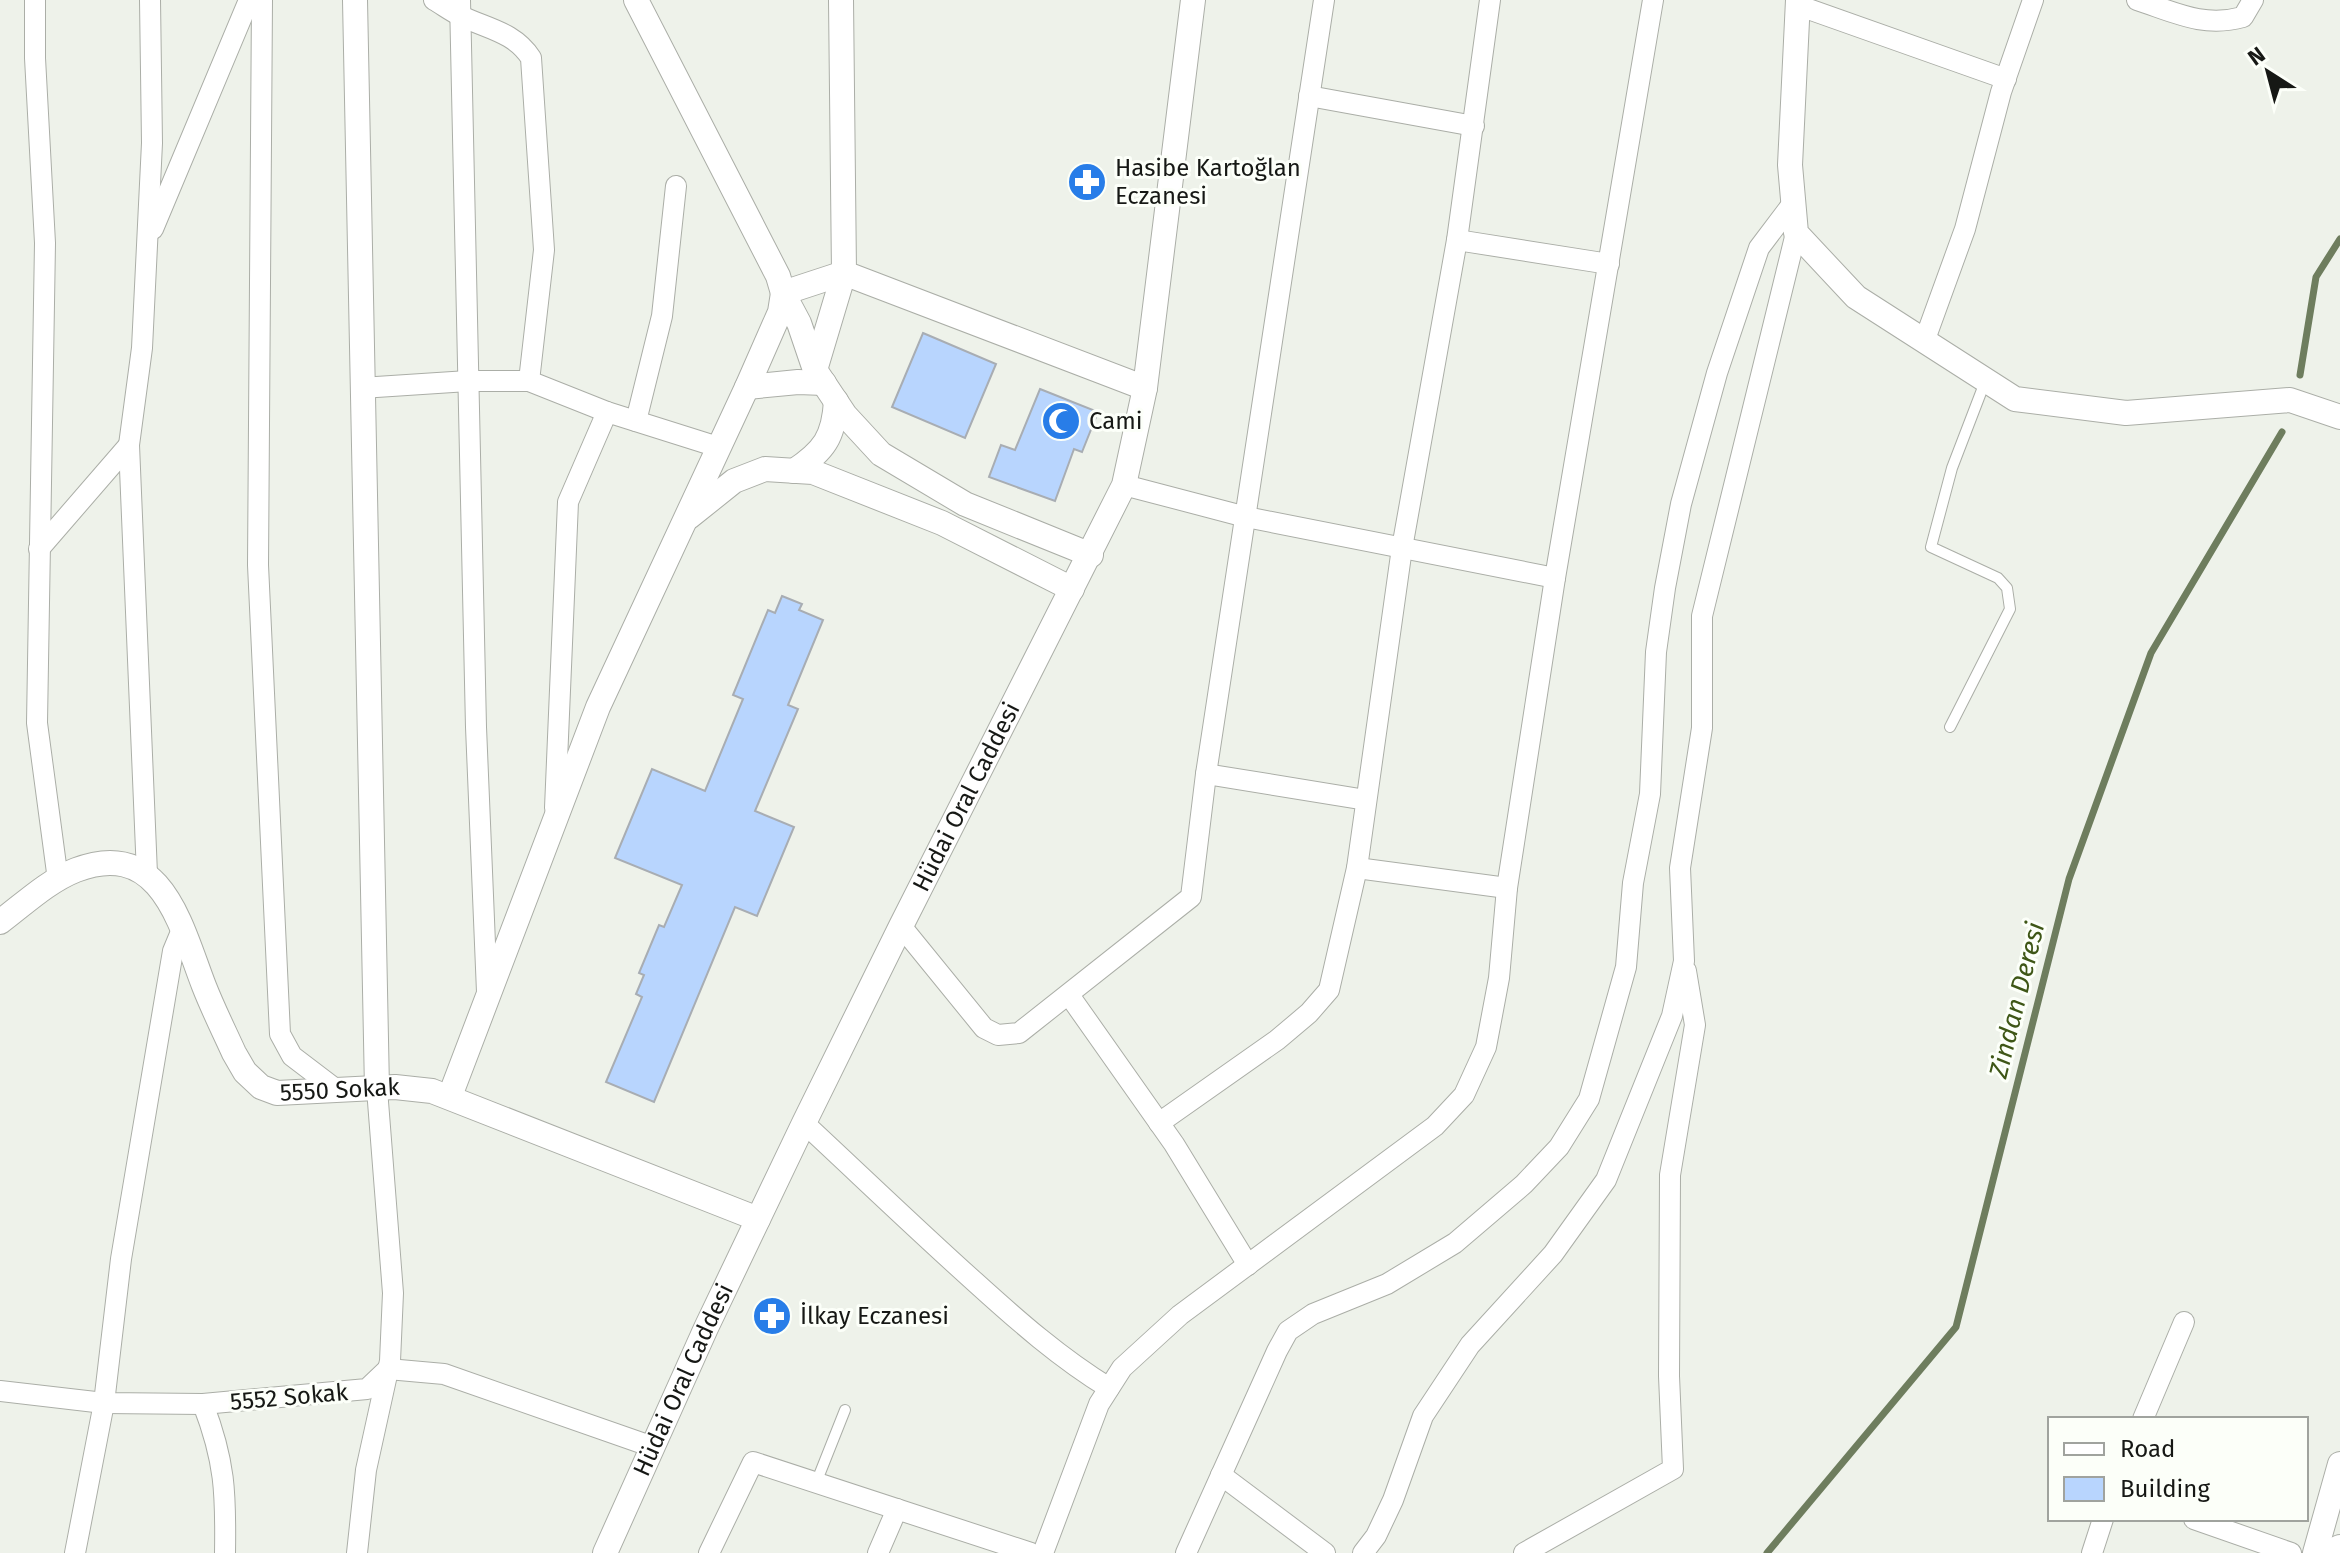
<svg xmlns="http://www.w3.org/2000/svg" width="2340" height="1553" font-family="'Fira Sans',sans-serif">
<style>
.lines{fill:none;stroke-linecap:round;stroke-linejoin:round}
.stream{stroke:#6e7d5e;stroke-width:7}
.building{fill:#b8d5fe;stroke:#a8adb3;stroke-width:2}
.service-casing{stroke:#abaea7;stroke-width:12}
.minor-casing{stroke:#abaea7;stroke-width:22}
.tertiary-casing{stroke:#abaea7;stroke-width:26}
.service{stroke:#fff;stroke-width:10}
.minor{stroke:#fff;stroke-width:20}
.tertiary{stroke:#fff;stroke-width:24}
.labels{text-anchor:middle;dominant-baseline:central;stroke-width:6;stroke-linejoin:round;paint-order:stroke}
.poi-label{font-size:24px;fill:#161815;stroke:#fcfff9;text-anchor:start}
.street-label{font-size:24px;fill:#161815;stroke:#fcfff9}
.water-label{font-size:26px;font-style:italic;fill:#3e5616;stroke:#fcfff9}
</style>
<rect width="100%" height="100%" fill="#eef2ea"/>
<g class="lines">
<g class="stream">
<polyline points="2300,375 2316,277 2340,239"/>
<polyline points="1767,1553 1956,1327 2069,879 2151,653 2282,432"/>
</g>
</g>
<g class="building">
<polygon points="923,333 996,364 965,438 892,407"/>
<polygon points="1040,389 1098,412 1082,452 1074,449 1055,501 989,477 1001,445 1015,450"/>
<polygon points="782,596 802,604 799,610 823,620 788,705 798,709 755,811 794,827 757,916 735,907 654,1102 606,1082 642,997 636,994 644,975 639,973 659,925 664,927 682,885 615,858 652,769 705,791 743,699 733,695 768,610 775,613"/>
</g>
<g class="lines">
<defs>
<g id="service">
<polyline points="1950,727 2010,609 2007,588 1998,578 1931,547 1952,468 1985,382"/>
<polyline points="816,1483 845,1410"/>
</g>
<g id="minor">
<polyline points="35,0 35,58 45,243 37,723 58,880"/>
<polyline points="262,0 258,565 280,1034 292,1056 338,1091"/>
<path d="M434,0c9,5 18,12 27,16 27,13 53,16 70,42l13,192 -15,131"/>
<polyline points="460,0 476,727 487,992"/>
<path d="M2137,0c37,12 66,28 106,17l10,-17"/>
<polyline points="1797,5 2006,79"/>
<polyline points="1309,96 1474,126"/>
<polyline points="153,229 249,0"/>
<polyline points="1457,240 1609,264"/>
<polyline points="1924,342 1965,229 2001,92 2033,0"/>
<polyline points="361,388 468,381 529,381 607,412 718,447"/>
<polyline points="636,421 662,316 676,186"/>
<polyline points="1124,485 1246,517 1555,578"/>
<polyline points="39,549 129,445"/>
<polyline points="1206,774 1366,800"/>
<polyline points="555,808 568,502 607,412"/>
<polyline points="1357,868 1507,888"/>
<polyline points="147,874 129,445 142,348 152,143 150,0"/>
<polyline points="901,926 984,1028 998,1035 1019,1033 1191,897 1206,774 1324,0"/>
<polyline points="1069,995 1174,1144 1248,1265"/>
<path d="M804,1123c57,53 113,107 171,159 43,39 85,76 134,106"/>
<polyline points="1159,1123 1277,1040 1309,1013 1329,990 1357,868 1402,548 1457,240 1490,0"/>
<polyline points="0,1391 104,1403 203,1404 367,1389 388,1369 444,1374 653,1447"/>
<path d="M203,1404c22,57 23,89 22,149"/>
<polyline points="2143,1419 2184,1322"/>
<polyline points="1221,1475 1325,1553"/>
<polyline points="2194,1519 2291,1553"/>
<polyline points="75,1553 104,1403 121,1259 173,951 183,927"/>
<polyline points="357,1553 366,1470 390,1361 393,1293 377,1089"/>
<polyline points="709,1553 753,1462 1031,1553"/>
<polyline points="878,1553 897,1509"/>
<polyline points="1043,1553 1099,1404 1122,1368 1180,1315 1435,1126 1464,1095 1486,1047 1499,978 1507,888 1555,578 1653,0"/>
<polyline points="1186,1553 1277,1351 1288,1331 1313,1314 1387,1284 1455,1243 1524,1184 1559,1147 1589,1099 1626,967 1633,883 1650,794 1656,652 1665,588 1681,504 1717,373 1759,248 1793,203"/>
<polyline points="1363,1553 1376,1536 1393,1500 1423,1416 1470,1345 1553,1254 1606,1180 1672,1016 1684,961 1680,868 1702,728 1702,616 1796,233"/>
<polyline points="1524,1553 1673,1469 1669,1376 1670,1175 1695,1025 1686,971"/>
<polyline points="2092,1553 2103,1519"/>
</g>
<g id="tertiary">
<polyline points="355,0 377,1089"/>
<polyline points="636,0 778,276 783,293 799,323 815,370 845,415 881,454 965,504 1091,555"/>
<polyline points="841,0 844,273 1145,388"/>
<polyline points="1798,0 1790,165 1796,233 1856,297 2015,399 2126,413 2290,400 2340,417"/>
<polyline points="783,293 844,273"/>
<polyline points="815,370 844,273"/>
<polyline points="747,387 798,382 824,383"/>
<path d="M794,471c30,-20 40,-34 42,-70"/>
<polyline points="689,517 734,481 765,469 813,472 942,523 1072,589"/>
<path id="s1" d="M0,922c24,-18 48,-41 76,-52 86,-33 105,57 128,116 9,23 20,45 30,67l11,19 16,15 16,6 118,-6 37,4 326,128"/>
<polyline points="450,1096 598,707 747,387 780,312 783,293"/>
<path id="s2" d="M605,1553l101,-225 98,-205 97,-197 223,-441 21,-97 48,-388"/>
<polyline points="2315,1553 2340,1464"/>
<polyline points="2327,1553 2340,1547"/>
</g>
</defs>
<use href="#service" class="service-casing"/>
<use href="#minor" class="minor-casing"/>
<use href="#tertiary" class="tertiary-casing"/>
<use href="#service" class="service"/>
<use href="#minor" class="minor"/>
<use href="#tertiary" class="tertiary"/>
</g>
<defs>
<symbol id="pharmacy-disc" viewBox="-11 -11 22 22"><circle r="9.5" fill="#287de8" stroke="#fcfff9"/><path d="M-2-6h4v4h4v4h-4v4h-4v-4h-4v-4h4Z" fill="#fff"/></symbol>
<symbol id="mosque-disc" viewBox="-11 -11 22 22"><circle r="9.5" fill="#287de8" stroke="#fcfff9"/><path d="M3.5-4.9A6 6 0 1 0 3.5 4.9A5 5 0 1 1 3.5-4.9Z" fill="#fff"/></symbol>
</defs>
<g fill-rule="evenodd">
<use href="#pharmacy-disc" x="1065" y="160" width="44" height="44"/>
<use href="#mosque-disc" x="1039" y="399" width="44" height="44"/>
<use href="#pharmacy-disc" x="750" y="1294" width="44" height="44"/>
</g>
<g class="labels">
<g class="poi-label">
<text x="1115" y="168">Hasibe Kartoğlan<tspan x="1115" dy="28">Eczanesi</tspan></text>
<text x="1089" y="421">Cami</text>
<text x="800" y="1316">İlkay Eczanesi</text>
</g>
<g class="street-label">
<text stroke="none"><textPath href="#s2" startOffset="838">Hüdai Oral Caddesi</textPath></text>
<text stroke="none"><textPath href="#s1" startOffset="490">5550 Sokak</textPath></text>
<text stroke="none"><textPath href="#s2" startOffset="190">Hüdai Oral Caddesi</textPath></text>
<text transform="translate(289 1397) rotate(-5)">5552 Sokak</text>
</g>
<g class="water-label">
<text transform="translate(2017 1000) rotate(-76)">Zindan Deresi</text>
</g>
</g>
<rect x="2048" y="1417" width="260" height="104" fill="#fcfff9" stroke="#a0a39e" stroke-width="2"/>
<rect x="2064" y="1443" width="40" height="12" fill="#ffffff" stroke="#a0a39e" stroke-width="2"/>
<text x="2120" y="1457" font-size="24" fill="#161815">Road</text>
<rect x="2064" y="1477" width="40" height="24" fill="#b8d5fe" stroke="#a0a39e" stroke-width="2"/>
<text x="2120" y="1497" font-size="24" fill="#161815">Building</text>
<g transform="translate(2268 72) rotate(324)" stroke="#fcfff9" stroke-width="6" paint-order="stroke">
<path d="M0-6L14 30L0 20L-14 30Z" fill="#161815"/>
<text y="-12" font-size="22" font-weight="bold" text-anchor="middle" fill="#161815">N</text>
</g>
</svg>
